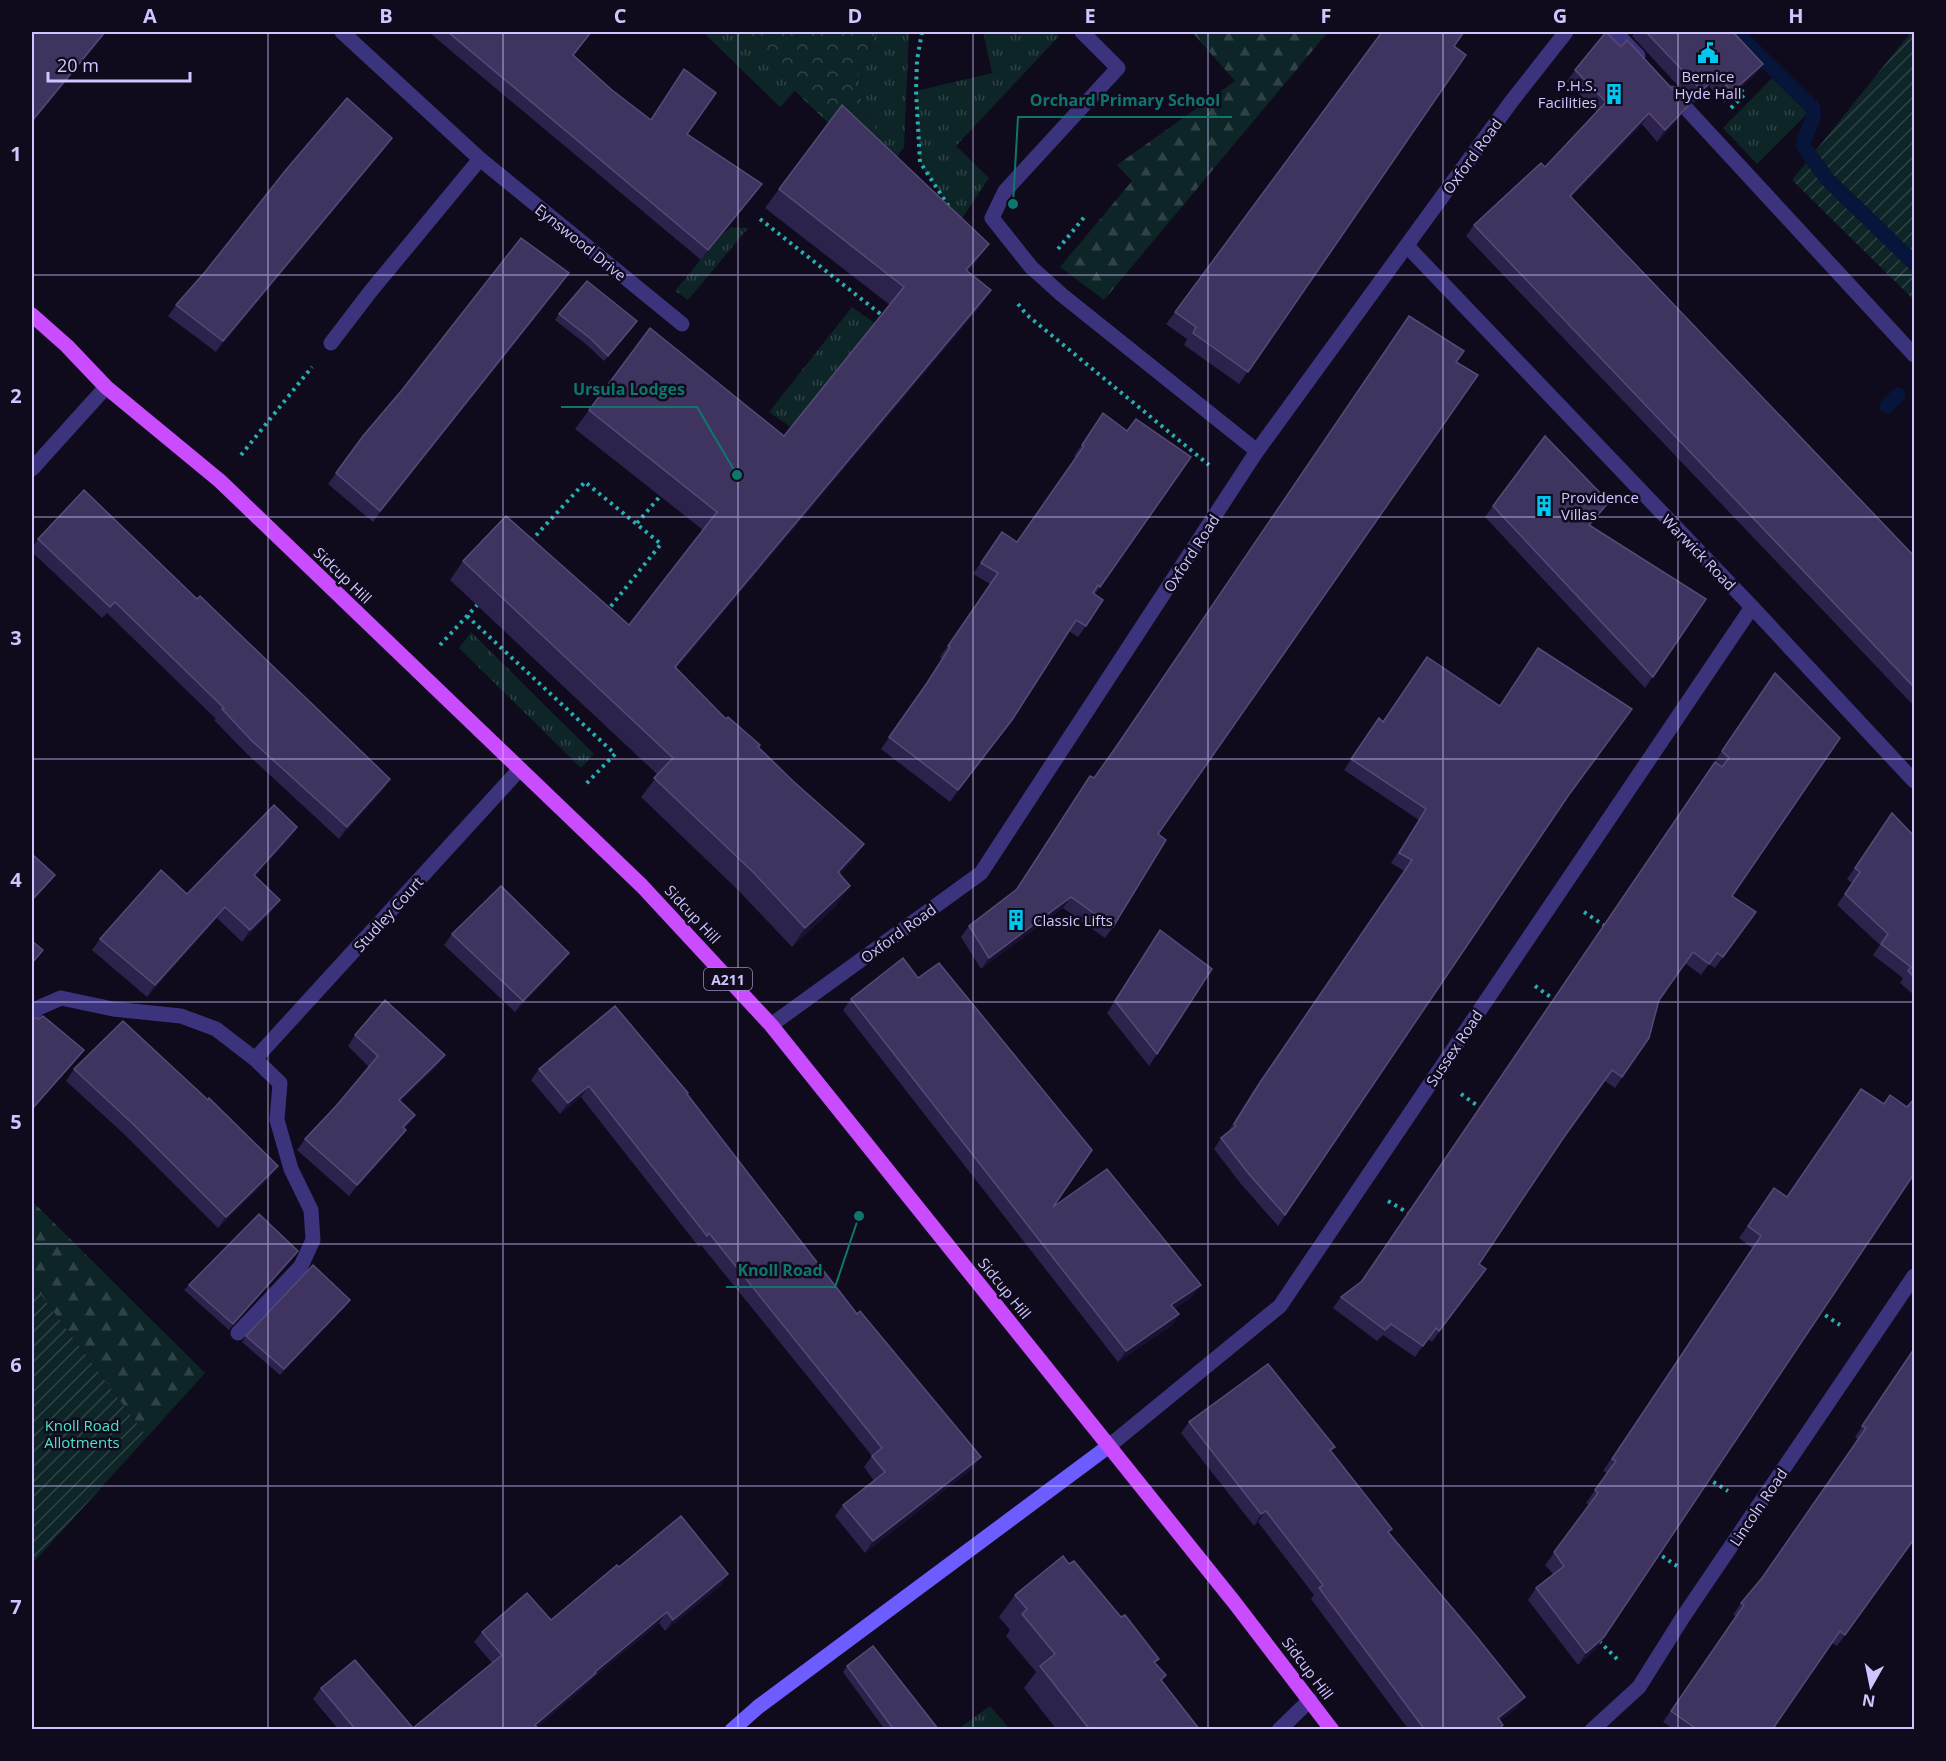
<svg xmlns="http://www.w3.org/2000/svg" width="1946" height="1761" font-family="'Open Sans',sans-serif">
<style>
.grass{fill:url(#grass-tufts)}
.forest{fill:url(#forest-firs)}
.park{fill:url(#park-crowns)}
.garden{fill:url(#garden-furrows)}
.lines{fill:none;stroke-linecap:round;stroke-linejoin:round}
.stream{stroke:#061539;stroke-width:15}
.path{stroke:#28aeb1;stroke-width:4;stroke-dasharray:3 4.5;stroke-linecap:butt}
.lane{stroke:#3c337d;stroke-width:15}
.street{stroke:#3c337d;stroke-width:15}
.secondary{stroke:#6d5cff;stroke-width:15}
.primary{stroke:#ca4cff;stroke-width:15}
.wall{fill:#2d224c}
.shaded-wall{fill:#1a1130}
.building{fill:#3f345f;stroke:#564a78;stroke-width:1.5}
.grid{fill:none;stroke:#d0c5ff;stroke-width:1.5;stroke-opacity:0.55}
.labels{text-anchor:middle;dominant-baseline:central;stroke-width:5;stroke-linejoin:round;paint-order:stroke}
.shield{fill:#0f0a1c;stroke:#968dbb;stroke-width:1.5}
.shield-label{font-size:14px;font-weight:bold;fill:#d0c5ff}
.poi-label{font-size:15px;fill:#d0c5ff;stroke:#0f0a1c;text-anchor:start}
.street-label{font-size:15px;fill:#d0c5ff;stroke:#0f0a1c}
.park-label{font-size:15px;fill:#4ee2c9;stroke:#0f0a1c}
.leader{fill:none;stroke:#0f766e;stroke-width:2}
.callout-dot{fill:#0f766e;stroke:#0f0a1c;stroke-width:2}
.callout-label{font-size:16px;text-anchor:middle;font-weight:bold;fill:#0f766e;stroke:#0f0a1c;stroke-width:5;stroke-linejoin:round;paint-order:stroke}
.neatline{fill:none;stroke:#d0c5ff;stroke-width:2}
.grid-label{font-size:20px;text-anchor:middle;font-weight:bold;fill:#d0c5ff}
</style>
<defs>
<pattern id="grass-tufts" width="24" height="20" patternUnits="userSpaceOnUse" patternTransform="scale(1.5)"><rect width="24" height="20" fill="#0d2526"/><path d="M3 7l-1-3M5 7V3M7 7l1-3M15 17l-1-3M17 17v-4M19 17l1-3" fill="none" stroke="#2f4347"/></pattern>
<pattern id="forest-firs" width="22" height="20" patternUnits="userSpaceOnUse" patternTransform="scale(1.5)"><rect width="22" height="20" fill="#0d2526"/><path d="M5 1l3.5 6h-7zM16 11l3.5 6h-7z" fill="#2f4347"/></pattern>
<pattern id="park-crowns" width="20" height="18" patternUnits="userSpaceOnUse" patternTransform="scale(1.5)"><rect width="20" height="18" fill="#0d2526"/><path d="M2 6a3 3 0 1 1 6 0M12 15a3 3 0 1 1 6 0" fill="none" stroke="#2f4347"/></pattern>
<pattern id="garden-furrows" width="10" height="10" patternUnits="userSpaceOnUse" patternTransform="scale(1.5)"><rect width="10" height="10" fill="#0d2526"/><path d="M-1 1l2-2M0 10L10 0M9 11l2-2" fill="none" stroke="#2f4347"/></pattern>
</defs>
<rect width="100%" height="100%" fill="#0f0a1c"/>
<g class="grass">
<polygon points="703,32 741,32 795,91 780,107"/>
<polygon points="876,32 909,32 904,147 892,164 854,85"/>
<polygon points="983,32 1054,32 1059,36 956,146 989,178 959,223 920,162 916,91 992,73"/>
<polygon points="1772,78 1808,113 1757,164 1723,128"/>
<polygon points="731,227 748,228 688,300 675,291 721,235"/>
<polygon points="852,307 876,324 792,428 769,412"/>
<polygon points="471,632 594,754 581,768 459,648"/>
<polygon points="990,1706 1010,1729 958,1729"/>
</g>
<g class="forest">
<polygon points="1192,32 1328,32 1104,300 1060,267 1132,181 1117,165 1235,81"/>
<polygon points="32,1201 205,1373 147,1437 32,1283"/>
</g>
<polygon class="park" points="741,32 876,32 854,85 892,164 891,183 795,91"/>
<g class="garden">
<polygon points="1911,32 1914,32 1914,300 1792,180"/>
<polygon points="32,1283 147,1437 32,1564"/>
</g>
<g class="lines">
<g class="stream">
<path d="M1736,32l77,76c3,14 -9,24 -10,38l24,33 87,84"/>
<polyline points="1887,406 1898,395"/>
</g>
<g class="path">
<polyline points="922,32 917,60 916,91 920,162 949,207"/>
<polyline points="1731,108 1745,94 1740,89"/>
<polyline points="760,219 883,316"/>
<polyline points="1058,249 1086,215"/>
<polyline points="1018,304 1027,315 1209,465"/>
<polyline points="241,455 312,367"/>
<polyline points="637,523 662,494"/>
<polyline points="531,541 585,482 661,544 607,611"/>
<polyline points="467,616 615,754 585,785"/>
<polyline points="440,645 480,602"/>
<polyline points="1584,912 1608,928"/>
<polyline points="1535,986 1556,1001"/>
<polyline points="1461,1094 1482,1109"/>
<polyline points="1388,1201 1410,1214"/>
<polyline points="1819,1311 1840,1325"/>
<polyline points="1707,1478 1728,1491"/>
<polyline points="1656,1552 1677,1566"/>
<polyline points="1599,1641 1617,1659"/>
</g>
<g class="lane">
<polyline points="1082,32 1118,68 1005,191 992,218 1031,267 1062,295 1257,451"/>
<polyline points="1615,32 1638,56"/>
<polyline points="1672,93 1914,355"/>
<polyline points="32,1015 38,1008 61,998 113,1009 181,1016 216,1029 255,1059 280,1083 277,1120 291,1169 311,1210 313,1240 301,1266 238,1333"/>
<polyline points="1279,1730 1310,1700"/>
</g>
<g class="street">
<polyline points="342,32 480,159 682,324"/>
<polyline points="1407,246 1752,607 1914,781"/>
<polyline points="331,343 370,292 480,159"/>
<polyline points="32,469 106,387"/>
<polyline points="771,1025 981,873 1257,451 1511,102 1566,32"/>
<polyline points="255,1059 520,769"/>
<polyline points="1109,1446 1280,1306 1752,607"/>
<polyline points="1592,1730 1639,1687 1683,1617 1914,1276"/>
</g>
<polyline class="secondary" points="732,1730 758,1707 1109,1446"/>
<polyline class="primary" points="32,315 67,346 106,387 220,481 520,769 642,886 771,1025 1234,1602 1332,1730"/>
</g>
<g class="wall">
<polygon points="429,32 592,32 574,55 612,90 650,120 684,69 687,134 755,194 701,260 450,50"/>
<polygon points="1635,32 1733,32 1763,64 1755,75 1724,103 1709,86 1694,103 1632,36"/>
<polygon points="1454,46 1466,55 1239,384 1184,345 1187,339 1166,324 1175,312"/>
<polygon points="1575,70 1680,117 1657,142 1642,124 1571,197 1914,556 1914,706 1466,236 1474,225 1545,167 1597,112 1567,81"/>
<polygon points="384,149 216,352 168,316 176,305"/>
<polygon points="779,189 989,244 976,262 968,272 991,290 978,309 676,668 726,719 759,747 793,781 864,844 851,862 840,874 837,905 792,947 738,890 641,797 658,775 450,580 463,561 629,625 703,530 575,429 589,410 784,436 890,305 765,208"/>
<polygon points="561,285 373,522 328,484 363,436"/>
<polygon points="559,314 633,327 604,361 587,345 555,320"/>
<polygon points="1456,362 1158,834 1113,927 1105,938 1063,908 981,969 961,937 969,926 1016,890 1090,776 1094,778"/>
<polygon points="1103,413 1127,431 1191,457 1095,594 1086,626 1078,637 1069,631 1012,720 950,802 881,749 919,695 942,659 940,657 990,584 973,574 1002,532 1017,542 1076,458 1074,456"/>
<polygon points="1609,502 1590,525 1706,599 1645,688 1485,517 1493,506"/>
<polygon points="38,539 197,599 390,779 382,791 339,839 245,752 214,720 216,719 107,613 102,618 32,552 32,548"/>
<polygon points="1775,673 1732,896 1756,912 1715,968 1709,964 1701,975 1685,963 1659,1001 1649,1038 1615,1088 1605,1081 1560,1142 1479,1264 1486,1269 1432,1342 1428,1339 1415,1357 1383,1335 1377,1341 1333,1308 1341,1297 1361,1281"/>
<polygon points="1379,718 1383,721 1564,802 1278,1226 1241,1184 1214,1149 1221,1138 1228,1132 1253,1091 1404,871 1391,863 1419,820 1344,770"/>
<polygon points="1892,813 1914,836 1914,995 1900,983 1903,978 1873,955 1880,945 1837,905 1852,883 1847,879"/>
<polygon points="297,827 289,839 255,876 272,911 242,942 217,918 147,997 92,950 100,939 187,894"/>
<polygon points="1160,930 1157,1054 1149,1066 1107,1013"/>
<polygon points="452,934 561,964 515,1012 444,945"/>
<polygon points="851,999 1053,1207 1193,1296 1174,1309 1179,1314 1171,1326 1118,1362 843,1010"/>
<polygon points="355,1035 437,1066 400,1101 415,1115 405,1128 406,1130 398,1141 349,1196 297,1150 305,1139 337,1105 369,1067 348,1046"/>
<polygon points="74,1069 270,1177 218,1228 125,1135 66,1081"/>
<polygon points="539,1069 687,1095 973,1468 865,1553 835,1516 843,1505 874,1481 864,1467 872,1456 701,1245 699,1247 581,1097 560,1114 531,1080"/>
<polygon points="1774,1188 1787,1197 1604,1637 1596,1649 1578,1665 1528,1600 1536,1588 1553,1574 1545,1565 1589,1505 1586,1503 1607,1473 1603,1471 1752,1248 1739,1238"/>
<polygon points="298,1251 294,1257 229,1330 184,1290 189,1285"/>
<polygon points="350,1300 346,1306 280,1375 242,1342 246,1336"/>
<polygon points="1881,1398 1914,1540 1837,1646 1832,1643 1772,1730 1674,1730 1663,1722 1736,1616 1733,1615 1741,1603 1762,1579 1858,1440 1855,1437"/>
<polygon points="1189,1422 1331,1452 1389,1533 1517,1708 1500,1721 1503,1725 1500,1730 1409,1730 1311,1599 1314,1595 1258,1522 1254,1526 1181,1433"/>
<polygon points="619,1567 728,1574 721,1585 665,1631 659,1623 592,1679 588,1684 537,1727 539,1730 339,1730 313,1699 321,1688 413,1728 492,1663 474,1642 482,1632 551,1620"/>
<polygon points="1015,1595 1156,1664 1162,1681 1200,1730 1057,1730 1024,1688 1036,1672 1006,1636 1010,1630 999,1617"/>
<polygon points="847,1666 939,1730 885,1730 843,1672"/>
</g>
<g class="shaded-wall">
<polygon points="105,32 107,32 32,123 32,121"/>
<polygon points="1763,64 1755,75 1724,103 1732,92"/>
<polygon points="1717,75 1709,86 1694,103 1702,91"/>
<polygon points="1688,106 1680,117 1657,142 1665,130"/>
<polygon points="1649,113 1642,124 1562,207 1570,196"/>
<polygon points="392,138 384,149 216,352 223,341"/>
<polygon points="762,184 755,194 701,260 708,250"/>
<polygon points="989,244 976,262 952,289 966,270"/>
<polygon points="569,273 561,285 373,522 380,511"/>
<polygon points="991,290 978,309 662,686 675,667"/>
<polygon points="1609,502 1601,513 1582,536 1589,525"/>
<polygon points="1012,720 1004,731 950,802 958,790"/>
<polygon points="390,779 382,791 339,839 347,827"/>
<polygon points="297,827 289,839 246,887 254,875"/>
<polygon points="864,844 851,862 825,891 838,872"/>
<polygon points="55,875 51,881 32,901 32,900"/>
<polygon points="850,886 837,905 792,947 805,928"/>
<polygon points="1071,897 1063,908 981,969 989,958"/>
<polygon points="280,900 272,911 242,942 250,930"/>
<polygon points="225,907 217,918 147,997 155,985"/>
<polygon points="569,953 561,964 515,1012 523,1001"/>
<polygon points="84,1050 80,1055 32,1110 32,1109"/>
<polygon points="445,1055 437,1066 391,1111 399,1100"/>
<polygon points="589,1086 581,1097 560,1114 568,1103"/>
<polygon points="415,1115 407,1127 395,1138 403,1127"/>
<polygon points="406,1130 398,1141 349,1196 357,1185"/>
<polygon points="278,1166 270,1177 218,1228 226,1217"/>
<polygon points="298,1251 294,1257 229,1330 233,1324"/>
<polygon points="1201,1285 1193,1296 1163,1316 1171,1305"/>
<polygon points="350,1300 346,1306 280,1375 284,1369"/>
<polygon points="1179,1314 1171,1326 1118,1362 1126,1351"/>
<polygon points="981,1457 973,1468 865,1553 873,1541"/>
<polygon points="1266,1511 1258,1522 1254,1526 1261,1514"/>
<polygon points="728,1574 721,1585 665,1631 673,1620"/>
<polygon points="667,1612 659,1623 592,1679 588,1684 535,1730 535,1725 595,1672"/>
<polygon points="1604,1637 1596,1649 1578,1665 1586,1653"/>
<polygon points="1525,1697 1517,1708 1490,1729 1498,1718"/>
</g>
<g class="building">
<polygon points="32,32 105,32 32,121"/>
<polygon points="448,32 591,32 573,55 612,90 651,120 684,69 716,93 687,134 762,184 708,250"/>
<polygon points="1382,32 1464,32 1454,46 1466,55 1248,372 1193,333 1196,327 1175,312"/>
<polygon points="1606,32 1621,47 1627,40 1688,106 1665,130 1649,113 1570,196 1914,556 1914,687 1474,225 1541,163 1545,167 1606,102 1575,70"/>
<polygon points="1646,32 1733,32 1763,64 1732,92 1717,75 1702,91"/>
<polygon points="347,98 392,138 223,341 176,305 205,272 285,171"/>
<polygon points="842,105 989,244 966,270 991,290 675,667 726,719 728,717 760,745 758,747 793,781 864,844 838,872 850,886 805,928 752,871 654,778 673,758 463,561 506,516 629,625 717,512 589,410 650,328 784,436 904,287 779,189"/>
<polygon points="521,238 569,273 380,511 336,473 363,436 402,390"/>
<polygon points="587,281 637,321 608,356 591,339 559,314"/>
<polygon points="1409,316 1464,351 1456,362 1478,375 1158,834 1166,840 1113,927 1071,897 989,958 969,926 1017,889 1090,776 1094,778 1116,747"/>
<polygon points="1103,413 1127,431 1136,419 1191,457 1100,587 1098,585 1093,593 1103,600 1086,626 1076,620 1012,720 958,790 889,737 927,683 950,647 948,646 998,573 981,563 1002,532 1017,542 1084,446 1082,445"/>
<polygon points="1545,436 1609,502 1589,525 1706,599 1653,677 1493,506"/>
<polygon points="84,490 197,599 200,596 390,779 347,827 252,741 222,709 224,708 115,602 110,607 38,539"/>
<polygon points="1538,648 1632,709 1568,796 1285,1215 1248,1173 1221,1138 1236,1126 1234,1124 1261,1081 1412,860 1399,853 1426,809 1351,759 1379,718 1383,722 1427,657 1500,706"/>
<polygon points="1775,673 1840,738 1732,896 1756,912 1723,957 1717,953 1709,964 1693,952 1659,1000 1649,1038 1622,1077 1612,1070 1564,1137 1479,1264 1486,1269 1439,1331 1436,1328 1423,1346 1391,1324 1385,1330 1341,1297 1362,1281 1715,762 1722,767 1729,758 1722,751"/>
<polygon points="274,805 297,827 254,875 280,900 250,930 225,907 155,985 100,939 161,870 187,894"/>
<polygon points="1892,813 1914,836 1914,977 1908,971 1911,967 1881,944 1888,934 1845,894 1860,872 1855,868"/>
<polygon points="32,854 55,875 32,900"/>
<polygon points="501,886 569,953 523,1001 452,934"/>
<polygon points="1160,930 1212,969 1157,1054 1115,1001"/>
<polygon points="32,941 43,950 32,963"/>
<polygon points="903,958 918,978 939,963 1092,1150 1053,1207 1107,1169 1201,1285 1171,1305 1179,1314 1126,1351 851,999"/>
<polygon points="385,1000 445,1055 399,1100 415,1115 403,1127 406,1130 357,1185 305,1139 337,1105 378,1056 355,1035"/>
<polygon points="615,1006 688,1093 687,1094 857,1314 860,1311 981,1457 873,1541 843,1505 885,1472 872,1456 882,1448 709,1233 707,1236 589,1086 568,1103 539,1069"/>
<polygon points="43,1016 84,1050 32,1109 32,1017 39,1019"/>
<polygon points="123,1021 208,1100 209,1098 278,1166 226,1217 133,1124 74,1069"/>
<polygon points="1861,1089 1884,1104 1890,1095 1907,1107 1914,1099 1914,1174 1604,1637 1586,1653 1536,1588 1564,1566 1554,1552 1598,1493 1595,1490 1616,1461 1612,1459 1761,1236 1748,1226 1774,1188 1787,1197"/>
<polygon points="259,1214 298,1251 233,1324 189,1285"/>
<polygon points="313,1265 350,1300 284,1369 246,1336"/>
<polygon points="1914,1349 1914,1539 1845,1635 1840,1631 1772,1730 1698,1730 1671,1711 1744,1605 1741,1603 1762,1578 1866,1428 1862,1426"/>
<polygon points="1268,1364 1335,1447 1330,1450 1392,1529 1388,1532 1476,1636 1525,1697 1498,1718 1503,1725 1497,1730 1425,1730 1319,1588 1323,1585 1266,1511 1261,1514 1189,1422"/>
<polygon points="681,1516 728,1574 673,1620 667,1612 595,1672 596,1673 535,1725 539,1730 356,1730 321,1688 355,1660 413,1728 502,1655 482,1632 527,1593 551,1620 617,1565 619,1567"/>
<polygon points="1063,1556 1069,1564 1074,1561 1121,1617 1125,1615 1159,1659 1154,1662 1166,1675 1161,1680 1200,1730 1090,1730 1040,1666 1055,1654 1022,1614 1027,1609 1015,1595"/>
<polygon points="873,1646 939,1730 894,1730 847,1666"/>
</g>
<path class="grid" d="M268,32v1698M503,32v1698M738,32v1698M973,32v1698M1208,32v1698M1443,32v1698M1678,32v1698M32,275h1882M32,517h1882M32,759h1882M32,1002h1882M32,1244h1882M32,1486h1882"/>
<defs>
<symbol id="civic-bare" viewBox="-9 -9 18 18"><path d="M-.6-6.5H3V-4.5H.6V-3L4-1V1h2V6H-6V1h2V-1L-.6-3ZM-1.2 2.5V6h2.4V2.5Z" fill="#00c6f0" stroke="#0f0a1c" stroke-width="2.5" paint-order="stroke"/></symbol>
<symbol id="building-bare" viewBox="-9 -9 18 18"><path d="M-4-6H4V6H1V3H-1V6H-4ZM-2.5-4.3h1.7v1.8h-1.7ZM.8-4.3h1.7v1.8H.8ZM-2.5-1h1.7V.8h-1.7ZM.8-1h1.7V.8H.8Z" fill="#00c6f0" stroke="#0f0a1c" stroke-width="2.5" paint-order="stroke"/></symbol>
</defs>
<g fill-rule="evenodd">
<use href="#civic-bare" x="1693" y="38" width="30" height="30"/>
<use href="#building-bare" x="1599" y="79" width="30" height="30"/>
<use href="#building-bare" x="1529" y="491" width="30" height="30"/>
<use href="#building-bare" x="1001" y="905" width="30" height="30"/>
</g>
<g class="labels">
<rect class="shield" x="704" y="968" width="48" height="22" rx="4.5"/>
<g class="shield-label">
<text x="728" y="979">A211</text>
</g>
<g class="poi-label">
<text x="1708" y="76" text-anchor="middle">Bernice<tspan x="1708" dy="17">Hyde Hall</tspan></text>
<text x="1597" y="85" text-anchor="end">P.H.S.<tspan x="1597" dy="17">Facilities</tspan></text>
<text x="1561" y="497">Providence<tspan x="1561" dy="17">Villas</tspan></text>
<text x="1033" y="920">Classic Lifts</text>
</g>
<g class="street-label">
<text transform="translate(1472 156) rotate(-54)">Oxford Road</text>
<text transform="translate(581 242) rotate(39)">Eynswood Drive</text>
<text transform="translate(1699 552) rotate(46)">Warwick Road</text>
<text transform="translate(1191 553) rotate(-57)">Oxford Road</text>
<text transform="translate(343 575) rotate(44)">Sidcup Hill</text>
<text transform="translate(388 914) rotate(-48)">Studley Court</text>
<text transform="translate(693 914) rotate(47)">Sidcup Hill</text>
<text transform="translate(898 933) rotate(-36)">Oxford Road</text>
<text transform="translate(1454 1048) rotate(-56)">Sussex Road</text>
<text transform="translate(1005 1288) rotate(51)">Sidcup Hill</text>
<text transform="translate(1758 1507) rotate(-56)">Lincoln Road</text>
<text transform="translate(1308 1668) rotate(53)">Sidcup Hill</text>
</g>
<g class="park-label">
<text x="82" y="1425">Knoll Road<tspan x="82" dy="17">Allotments</tspan></text>
</g>
</g>
<path class="leader" d="M1013 204L1018 117H1232M737 475L697 407H561M859 1216L835 1287H726"/>
<g class="callout-dot">
<circle cx="1013" cy="204" r="6"/>
<circle cx="737" cy="475" r="6"/>
<circle cx="859" cy="1216" r="6"/>
</g>
<g class="callout-label">
<text x="1125" y="106">Orchard Primary School</text>
<text x="629" y="395">Ursula Lodges</text>
<text x="780" y="1276">Knoll Road</text>
</g>
<rect width="1946" height="1761" fill="none" stroke="#0f0a1c" stroke-width="66"/>
<g transform="translate(1871 1686) rotate(189)" stroke="#0f0a1c" stroke-width="4.5" paint-order="stroke">
<path d="M0-4.5L10 22L0 15L-10 22Z" fill="#d0c5ff"/>
<text y="-9" font-size="16" font-weight="bold" text-anchor="middle" fill="#d0c5ff">N</text>
</g>
<path d="M48 72v9h142v-9" fill="none" stroke="#d0c5ff" stroke-width="3"/>
<text x="57" y="72" font-size="18" fill="#d0c5ff" stroke="#0f0a1c" stroke-width="4.5" paint-order="stroke">20 m</text>
<rect x="33" y="33" width="1880" height="1695" class="neatline"/>
<g class="grid-label">
<text x="150" y="23">A</text>
<text x="386" y="23">B</text>
<text x="620" y="23">C</text>
<text x="855" y="23">D</text>
<text x="1090" y="23">E</text>
<text x="1326" y="23">F</text>
<text x="1560" y="23">G</text>
<text x="1796" y="23">H</text>
<text x="16" y="161">1</text>
<text x="16" y="403">2</text>
<text x="16" y="645">3</text>
<text x="16" y="887">4</text>
<text x="16" y="1129">5</text>
<text x="16" y="1372">6</text>
<text x="16" y="1614">7</text>
</g>
</svg>
